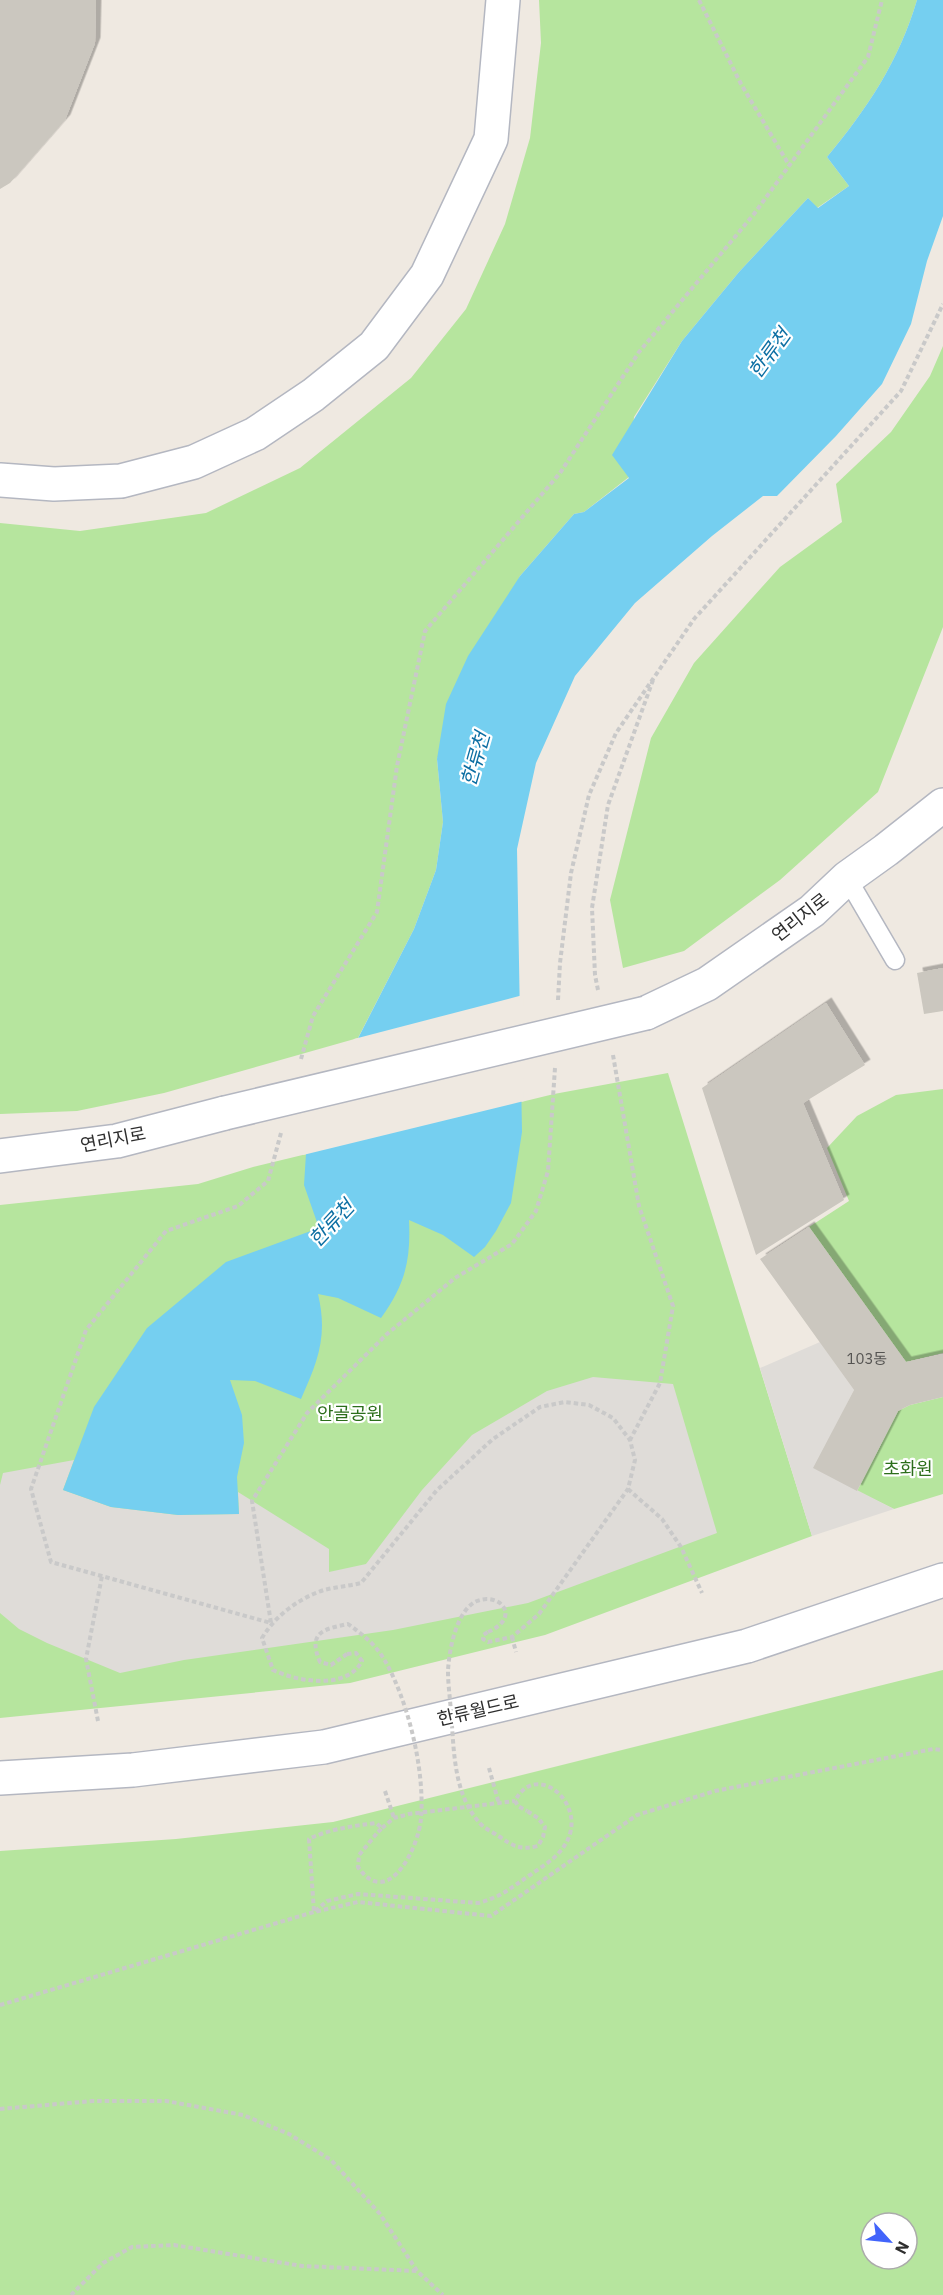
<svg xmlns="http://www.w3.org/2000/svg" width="943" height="2295" font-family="'IBM Plex Sans','Noto Sans KR',sans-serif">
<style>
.green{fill:#b6e59e;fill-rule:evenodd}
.plaza{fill:#dfdcd8}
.water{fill:#75cff0}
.pier{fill:#efe9e1}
.building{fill:#cbc7bf;filter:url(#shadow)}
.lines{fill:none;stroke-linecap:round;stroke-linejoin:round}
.lane-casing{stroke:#b4b7c1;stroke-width:21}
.street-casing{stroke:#b4b7c1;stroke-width:36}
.secondary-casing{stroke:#b4b7c1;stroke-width:36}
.path{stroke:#c9c9c9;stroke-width:4;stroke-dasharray:4.5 3;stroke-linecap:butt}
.lane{stroke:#fff;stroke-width:18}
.street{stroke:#fff;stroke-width:33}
.secondary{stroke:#fff;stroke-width:33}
.secondary-bridge-casing{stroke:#b4b7c1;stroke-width:36;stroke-linecap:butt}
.path-bridge{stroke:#c9c9c9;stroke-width:4;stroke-dasharray:4.5 3;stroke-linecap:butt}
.secondary-bridge{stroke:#fff;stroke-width:33}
.labels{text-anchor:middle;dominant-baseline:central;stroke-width:4.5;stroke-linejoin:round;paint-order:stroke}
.number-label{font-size:15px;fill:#555452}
.street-label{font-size:18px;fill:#2e2e2e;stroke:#fff}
.park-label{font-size:18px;fill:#2c6e1b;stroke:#fff}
.water-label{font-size:20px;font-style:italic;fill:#0d6fa3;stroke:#fff}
</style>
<defs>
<filter id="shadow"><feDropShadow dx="5.5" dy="-5.5" stdDeviation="0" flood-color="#0004"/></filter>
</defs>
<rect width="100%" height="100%" fill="#efe9e1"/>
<g class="green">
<path d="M539,0h378c-18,61 -50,109 -90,157l22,29 -32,22 -9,-10 -69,74 -57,69 -48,76 -5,60 -45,35 -10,2 -54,62 -83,183 6,63 -7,48 -22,59 -56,109 -194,55 -87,18 -77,3v-591l80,8 126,-18 94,-45 111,-90 55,-69 39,-85 25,-86 11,-95z"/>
<polygon points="943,346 943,627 878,792 780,880 684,951 623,968 610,900 651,738 694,663 780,567 842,522 836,484 891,432 930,376"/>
<polygon points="668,1073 812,1536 545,1635 350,1683 0,1718 0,1205 198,1184 253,1167 554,1094"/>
<polygon points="943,1089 943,1353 906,1362 809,1227 849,1201 827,1148 857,1116 896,1095"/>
<polygon points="943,1397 943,1494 894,1509 857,1491 898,1411 910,1405"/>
<path d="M943,1670v625h-943v-444l176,-12 157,-17zM871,2223h36v36h-36z"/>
</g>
<g class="plaza">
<polygon points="820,1342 854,1390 814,1468 894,1509 812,1536 760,1368"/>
<polygon points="593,1377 673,1384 717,1533 528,1603 393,1630 184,1660 120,1673 47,1643 19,1629 0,1613 0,1485 3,1473 74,1460 63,1490 111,1507 178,1515 239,1514 238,1492 329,1549 329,1572 366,1564 422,1490 472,1435 547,1391"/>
</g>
<path class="water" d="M917,0h26v216l-16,45 -16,63 -29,60 -46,52 -59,60h-14l-51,40 -77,67 -60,73 -39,87 -19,86 5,283 -11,71 -15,28 -11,16 -11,10 -31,-22 -34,-15c2,40 -4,65 -28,98l-43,-20 -20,-4c10,42 0,67 -17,105l-46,-18 -25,-1 12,35 2,28 -7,34 2,37 -61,1 -67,-8 -48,-17 31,-83 53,-79 79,-66 93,-34 -15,-43 3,-47 107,-209 22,-59 7,-48 -6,-63 9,-55 22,-48 52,-80 54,-62 10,-2 45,-34 -17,-23 70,-114 57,-69 69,-74 10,10 31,-22 -22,-29c40,-48 72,-96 90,-157z"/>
<polygon class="pier" points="523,995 524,1101 303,1155 304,1137 354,1039"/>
<g class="building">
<polygon points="0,0 96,0 95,43 65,120 10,183 0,189"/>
<polygon points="943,968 943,1011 924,1014 917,973"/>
<polygon points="826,1003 865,1065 803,1103 844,1200 756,1255 702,1088"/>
<polygon points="809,1227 906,1362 943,1354 943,1397 910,1405 898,1411 857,1491 813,1468 854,1390 760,1259"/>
</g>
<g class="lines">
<defs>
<polyline id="lane" points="847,878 895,960"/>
<polyline id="street" points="0,480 54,484 121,481 194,462 255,434 313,395 374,346 427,275 491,139 503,0"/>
<g id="secondary">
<polyline points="646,1013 707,984 812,911 847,878 886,850 943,805"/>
<polyline points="0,1156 117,1141 225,1113"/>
<polyline points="0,1778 133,1770 324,1747 747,1646 943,1580"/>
</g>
</defs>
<use href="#lane" class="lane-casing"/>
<use href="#street" class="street-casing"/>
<use href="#secondary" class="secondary-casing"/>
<g class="path">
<polyline points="699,0 741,84 789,165"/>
<polyline points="598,990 595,975 592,908 608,805 653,680"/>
<polyline points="558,1000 560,963 571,873 589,795 616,733 694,619 901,391 943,304"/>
<polyline points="613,1055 639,1206 673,1306 660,1383 630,1440"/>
<polyline points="301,1059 313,1016 377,912 397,766 425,631 560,473 639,352 754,214 868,57 882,0"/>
<polyline points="281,1133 268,1181 238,1206 166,1231 86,1330 31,1489 51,1562 271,1623 252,1501 307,1413 387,1334 455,1278 512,1244 536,1211 548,1171 555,1068"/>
<polyline points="628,1489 662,1519 681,1547 702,1593"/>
<polyline points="512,1637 516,1652"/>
<path d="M347,1654l9,-1 6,8c-15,29 -64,21 -89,9l-11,-32c13,-22 37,-40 62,-48 12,-3 25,-4 37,-7l76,-93 56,-51 47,-32 25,-5 24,3 24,13 17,22 5,20 -7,29 -89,125 -27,23 -24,5 -5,-3v-4l5,-3"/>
<polyline points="98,1721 86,1659 102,1576"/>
<polyline points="489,1768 499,1804"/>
<polyline points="385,1791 394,1818"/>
<polyline points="382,1828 394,1818 409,1814 515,1801"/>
<path d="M378,1832l4,-4 -6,-5c-23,3 -47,6 -67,16l5,73 13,-11 31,-7 120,9c23,-6 33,-15 52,-28 11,-8 24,-15 32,-26 32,-40 -25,-92 -47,-48l3,5 9,5"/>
<polyline points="0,2005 314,1912 358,1902 491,1916 637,1815 715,1791 933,1749 943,1750"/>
<polyline points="0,2109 93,2101 166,2101 243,2115 289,2134 331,2160 380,2214 417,2271 443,2295"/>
<polyline points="71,2295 103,2263 132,2247 174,2245 302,2266 417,2271"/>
</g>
<use href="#lane" class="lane"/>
<use href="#street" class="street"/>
<use href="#secondary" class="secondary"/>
<defs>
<polyline id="secondary-bridge" points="225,1113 646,1013"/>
</defs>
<use href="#secondary-bridge" class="secondary-bridge-casing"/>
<g class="path-bridge">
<path d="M488,1632c34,-15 12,-40 -11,-31 -21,9 -28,50 -29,70 0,13 2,27 3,41 3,36 2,80 27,109 5,7 15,11 22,16 14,10 22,13 38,9l5,-9 2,-10 -7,-9 -11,-7"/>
<path d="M347,1654l-16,11 -11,-3c-13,-30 4,-33 28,-38 14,10 27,20 36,35 24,41 41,111 37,159 -2,29 -33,93 -63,49l1,-12 19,-23"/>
</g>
<use href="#secondary-bridge" class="secondary-bridge"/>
</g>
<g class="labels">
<g class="number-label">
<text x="867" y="1358">103동</text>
</g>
<g class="street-label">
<text transform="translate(800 917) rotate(-38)">연리지로</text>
<text transform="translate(113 1139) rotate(-11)">연리지로</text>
<text transform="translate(478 1710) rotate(-13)">한류월드로</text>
</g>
<g class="park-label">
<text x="350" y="1413">안골공원</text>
<text x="908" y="1468">초화원</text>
</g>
<g class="water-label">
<text transform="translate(769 353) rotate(-54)">한류천</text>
<text transform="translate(475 759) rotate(-74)">한류천</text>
<text transform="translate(331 1223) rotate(-47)">한류천</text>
</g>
</g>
<g transform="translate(889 2241) rotate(117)"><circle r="28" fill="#ffffff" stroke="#ababab" stroke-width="1.5"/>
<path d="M0-4.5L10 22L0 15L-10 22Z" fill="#4264fb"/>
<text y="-9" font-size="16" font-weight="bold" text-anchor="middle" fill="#2e2e2e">N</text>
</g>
</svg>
